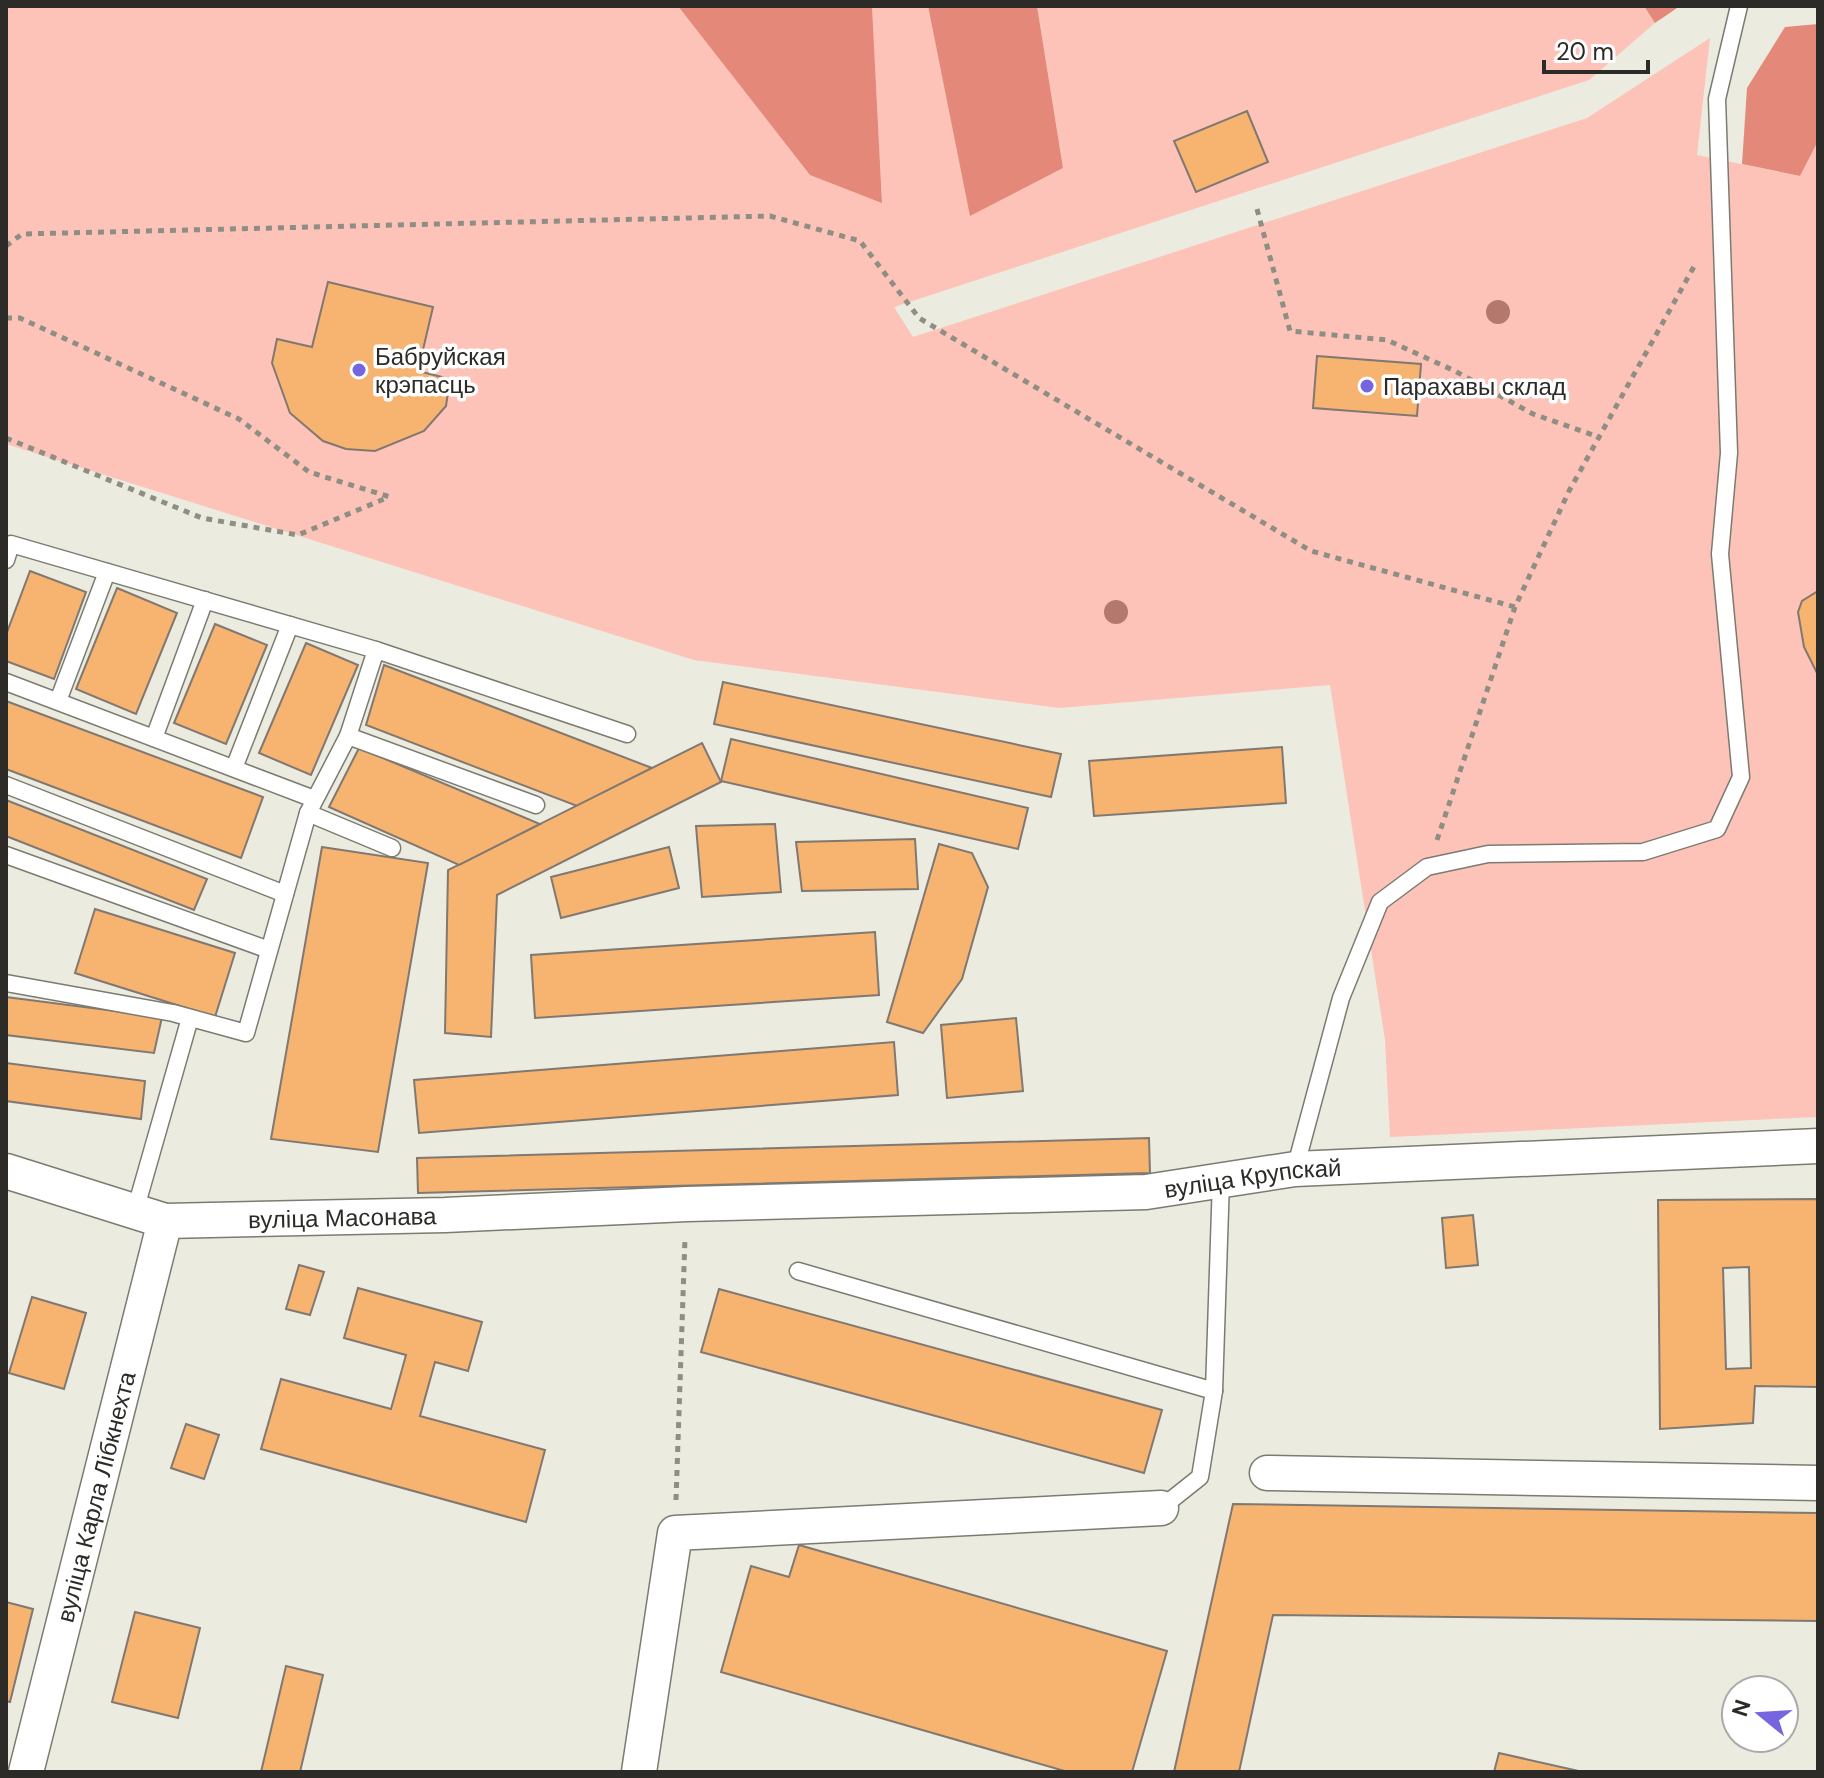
<svg xmlns="http://www.w3.org/2000/svg" width="1824" height="1778" font-family="'DM Sans',sans-serif">
<style>
.green{fill:#fdc3b9}
.forest{fill:#e48879}
.building{fill:#f7b370;stroke:#807871;stroke-width:2;fill-rule:evenodd}
.lines{fill:none;stroke-linecap:round;stroke-linejoin:round}
.service-casing{stroke:#7c7b71;stroke-width:19}
.minor-casing{stroke:#7c7b71;stroke-width:37}
.path{stroke:#8f8e85;stroke-width:5;stroke-dasharray:6 6;stroke-linecap:butt}
.service{stroke:#fff;stroke-width:16}
.minor{stroke:#fff;stroke-width:34}
.tree{fill:#b4786d}
.poi-dot{fill:#7566e0;stroke:#fff;stroke-width:3}
.labels{text-anchor:middle;dominant-baseline:central;stroke-width:7;stroke-linejoin:round;paint-order:stroke}
.poi-label{font-size:24px;fill:#2c2b27;stroke:#fff;text-anchor:start}
.street-label{font-size:24px;fill:#2c2b27;stroke:#fff}
</style>
<rect width="100%" height="100%" fill="#ecebdf"/>
<polygon class="green" points="6,6 678,6 882,202 872,6 928,6 971,215 1063,168 1037,6 1644,6 1655,23 1589,80 894,307 913,337 1587,118 1710,38 1697,155 1800,176 1818,141 1818,1117 1390,1137 1385,1040 1330,685 1059,708 694,660 6,444"/>
<g class="forest">
<polygon points="678,6 872,6 882,203 810,175"/>
<polygon points="928,6 1037,6 1063,168 970,216"/>
<polygon points="1644,6 1680,6 1655,23"/>
<polygon points="1818,24 1818,141 1800,176 1742,164 1747,88 1785,27"/>
</g>
<g class="building">
<polygon points="1247,111 1268,162 1196,192 1174,141"/>
<polygon points="328,282 433,307 418,371 450,379 446,406 424,431 375,451 346,449 323,441 290,413 272,363 277,339 312,347"/>
<polygon points="1317,356 1421,364 1417,416 1313,408"/>
<polygon points="30,571 86,592 54,679 6,661 6,635"/>
<polygon points="117,588 177,613 136,714 76,689"/>
<polygon points="1818,591 1818,675 1804,647 1798,612 1802,601"/>
<polygon points="215,624 267,645 226,744 174,723"/>
<polygon points="306,643 358,665 311,775 259,753"/>
<polygon points="384,665 652,768 577,806 366,725"/>
<polygon points="723,682 1061,754 1051,797 714,724"/>
<polygon points="6,701 263,797 241,858 6,769"/>
<polygon points="731,739 1028,808 1018,849 721,781"/>
<polygon points="702,743 721,782 497,895 491,1037 445,1033 448,870"/>
<polygon points="1282,747 1286,803 1094,816 1089,761"/>
<polygon points="359,748 540,824 459,865 329,807"/>
<polygon points="6,800 207,879 194,910 6,836"/>
<polygon points="775,824 781,892 702,897 696,826"/>
<polygon points="915,839 918,889 802,891 796,842"/>
<polygon points="939,844 972,853 988,887 962,979 923,1033 887,1022"/>
<polygon points="322,847 428,863 378,1152 271,1139"/>
<polygon points="669,847 679,888 561,918 551,877"/>
<polygon points="95,909 235,953 215,1017 75,973"/>
<polygon points="875,932 879,995 535,1018 531,955"/>
<polygon points="6,997 162,1017 154,1053 6,1035"/>
<polygon points="1016,1018 1023,1091 947,1098 941,1025"/>
<polygon points="894,1042 898,1095 419,1133 414,1080"/>
<polygon points="6,1063 145,1081 141,1119 6,1101"/>
<polygon points="1149,1138 1150,1173 418,1193 417,1158"/>
<path d="M1818,1199v188l-63,-1 -2,37 -93,6 -2,-229zM1749,1267l2,101 -25,1 -3,-101z"/>
<polygon points="1473,1215 1478,1265 1446,1268 1442,1218"/>
<polygon points="299,1265 324,1272 310,1315 286,1309"/>
<polygon points="358,1288 482,1322 468,1371 435,1362 420,1416 545,1450 526,1522 261,1449 281,1379 391,1409 406,1355 344,1338"/>
<polygon points="719,1289 1162,1410 1144,1473 701,1352"/>
<polygon points="32,1297 86,1313 64,1389 9,1373"/>
<polygon points="186,1424 219,1435 204,1479 171,1468"/>
<polygon points="1233,1504 1818,1513 1818,1621 1273,1615 1239,1772 1174,1772"/>
<polygon points="799,1545 1167,1651 1132,1772 1068,1772 721,1672 751,1566 789,1577"/>
<polygon points="6,1602 33,1609 10,1702 6,1701"/>
<polygon points="135,1612 200,1628 178,1718 112,1702"/>
<polygon points="286,1666 323,1675 300,1772 261,1772"/>
<polygon points="1499,1753 1583,1772 1494,1772"/>
</g>
<g class="lines">
<defs>
<g id="service">
<polyline points="6,560 11,544 376,650 348,736 308,813 246,1033 173,1013 6,983"/>
<polyline points="376,650 627,734"/>
<polyline points="6,682 314,799"/>
<polyline points="58,701 107,572"/>
<polyline points="348,736 536,805"/>
<polyline points="154,738 205,600"/>
<polyline points="234,768 290,625"/>
<polyline points="6,785 285,894"/>
<polyline points="308,813 392,848"/>
<polyline points="6,855 269,950"/>
<polyline points="1295,1169 1341,998 1380,902 1427,867 1488,854 1643,852 1717,829 1741,777 1720,554 1729,453 1717,99 1739,6"/>
<polyline points="135,1211 190,1018"/>
<polyline points="798,1271 1214,1391"/>
<polyline points="1161,1508 1200,1477 1214,1391 1221,1180"/>
</g>
<g id="minor">
<path id="s1" d="M6,1171l159,50 280,-6 242,-11 459,-12 149,-23 523,-23"/>
<polyline points="1267,1473 1818,1483"/>
<path id="s2" d="M26,1772l139,-551"/>
<polyline points="639,1772 675,1533 1161,1508"/>
</g>
</defs>
<use href="#service" class="service-casing"/>
<use href="#minor" class="minor-casing"/>
<g class="path">
<polyline points="1257,209 1290,331 1387,340 1455,371 1533,414 1599,437"/>
<polyline points="6,246 22,234 770,216 860,241 919,318 1311,551 1515,607"/>
<polyline points="6,318 20,318 239,419 309,472 390,497"/>
<polyline points="6,438 202,518 298,535 389,497"/>
<polyline points="1437,840 1515,607 1569,491 1696,263"/>
<polyline points="676,1500 685,1238"/>
</g>
<use href="#service" class="service"/>
<use href="#minor" class="minor"/>
</g>
<g class="tree">
<circle cx="1498" cy="312" r="12"/>
<circle cx="1116" cy="612" r="12"/>
</g>
<g class="poi-dot">
<circle cx="359" cy="370" r="8"/>
<circle cx="1367" cy="386" r="8"/>
</g>
<g class="labels">
<g class="poi-label">
<text x="375" y="356">Бабруйская<tspan x="375" dy="28">крэпасць</tspan></text>
<text x="1383" y="386">Парахавы склад</text>
</g>
<g class="street-label">
<text stroke="none"><textPath href="#s1" startOffset="1256">вуліца Крупскай</textPath></text>
<text stroke="none"><textPath href="#s1" startOffset="344">вуліца Масонава</textPath></text>
<text stroke="none"><textPath href="#s2" startOffset="284">вуліца Карла Лібкнехта</textPath></text>
</g>
</g>
<rect width="1824" height="1778" fill="none" stroke="#2c2b27" stroke-width="16"/>
<g transform="translate(1760 1714) rotate(288)"><circle r="38" fill="#ffffff" stroke="#abaaa9" stroke-width="2"/>
<path d="M0-6L14 30L0 20L-14 30Z" fill="#7566e0"/>
<text y="-12" font-size="22" font-weight="bold" text-anchor="middle" fill="#2c2b27">N</text>
</g>
<path d="M1544 60v12h104v-12" fill="none" stroke="#2c2b27" stroke-width="4"/>
<text x="1556" y="60" font-size="24" fill="#2c2b27" stroke="#ffffff" stroke-width="6" paint-order="stroke">20 m</text>
</svg>
